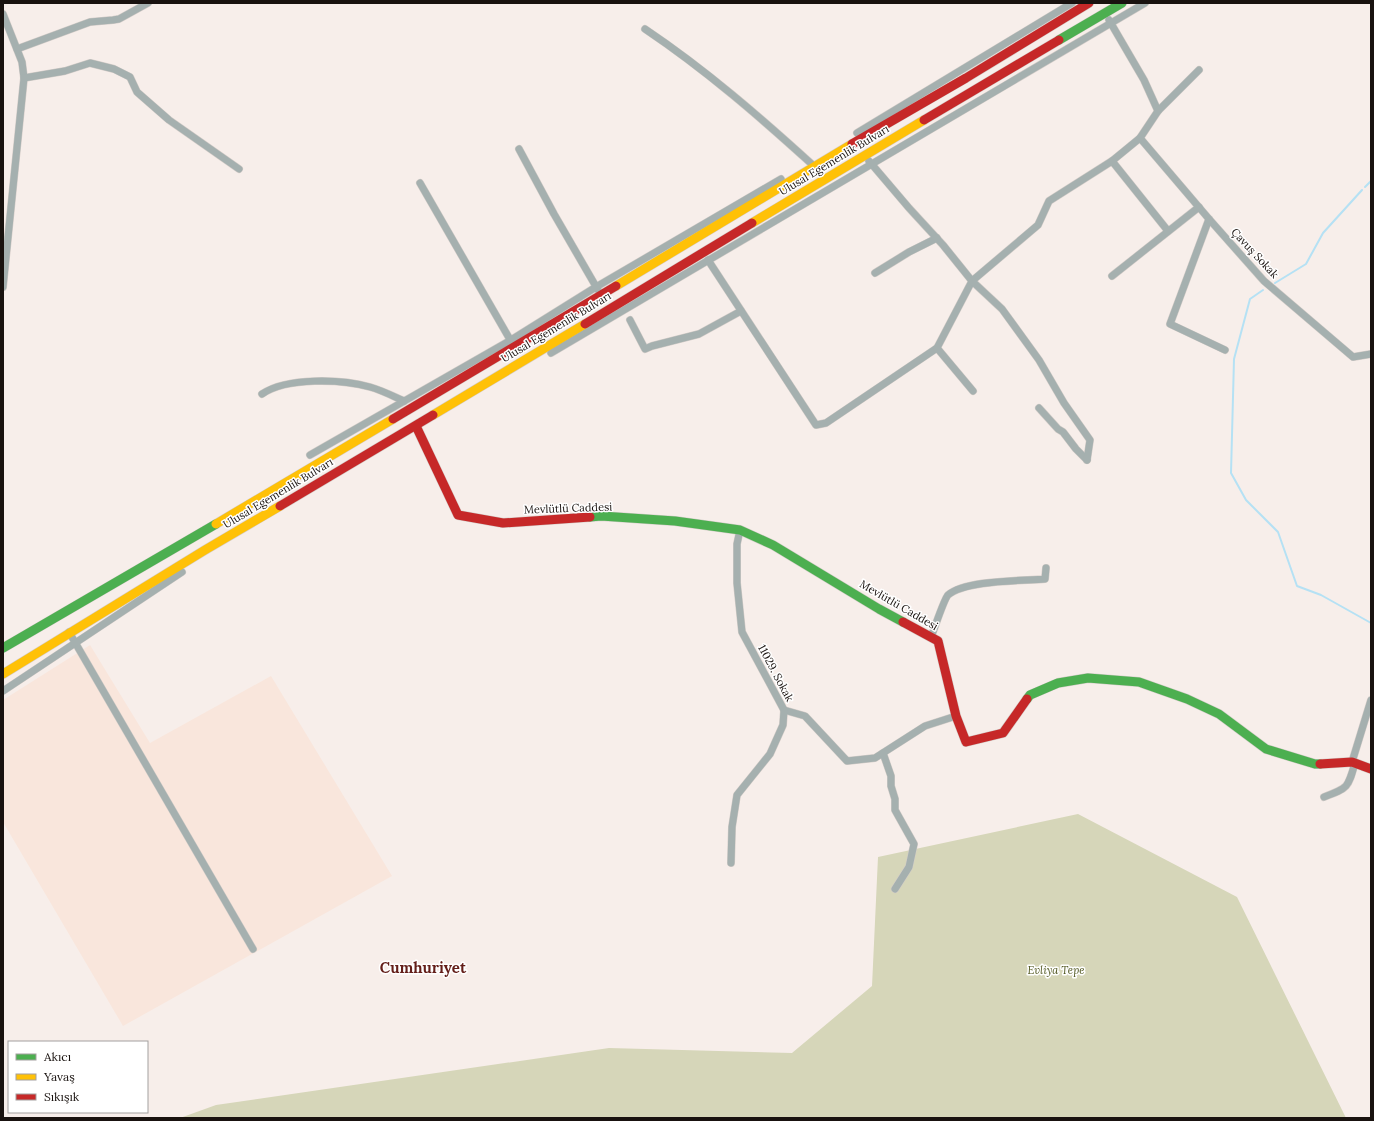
<svg xmlns="http://www.w3.org/2000/svg" width="1374" height="1121" font-family="Lora,serif">
<style>
.built{fill:#f9e6dc}
.green{fill:#d6d6b9}
.lines{fill:none;stroke-linecap:round;stroke-linejoin:round}
.stream{stroke:#b5e1f4;stroke-width:2}
.street-casing{stroke:#d3ccc8;stroke-width:8}
.fast-casing{stroke:#d3ccc8;stroke-width:10}
.slow-casing{stroke:#d3ccc8;stroke-width:10}
.jam-casing{stroke:#d3ccc8;stroke-width:10}
.street{stroke:#a5b0af;stroke-width:7}
.fast{stroke:#4caf50;stroke-width:9}
.slow{stroke:#ffc107;stroke-width:9}
.jam{stroke:#c62828;stroke-width:9}
.labels{text-anchor:middle;dominant-baseline:central;stroke-width:3;stroke-linejoin:round;paint-order:stroke}
.street-label{font-size:11px;fill:#19120f;stroke:#fff}
.park-label{font-size:11px;font-style:italic;fill:#50561f;stroke:#fff}
.district-label{font-size:15px;font-weight:bold;fill:#631e19;stroke:#fff}
</style>
<rect width="100%" height="100%" fill="#f7eeea"/>
<polygon class="built" points="90,645 150,743 271,676 392,876 123,1026 3,822 3,700"/>
<polygon class="green" points="1078,814 1237,897 1346,1118 180,1118 216,1105 609,1048 792,1053 872,986 878,857"/>
<g class="lines">
<g class="stream">
<polyline points="1365,187 1371,181"/>
<polyline points="1275,283 1306,264 1323,233 1362,190"/>
<polyline points="1263,290 1250,299 1234,359 1231,473 1246,500 1278,532 1297,586 1321,595 1371,623"/>
</g>
<defs>
<g id="street">
<polyline points="3,14 22,62 24,78 3,287"/>
<polyline points="1109,20 1144,80 1158,111"/>
<path d="M645,29c61,41 115,88 170,138"/>
<polyline points="17,49 90,22 113,20 119,19 148,3"/>
<polyline points="24,78 65,71 90,63 114,69 130,77 137,92 169,120 239,169"/>
<polyline points="857,133 1072,3"/>
<polyline points="1140,138 1209,219 1264,281 1353,357 1371,354"/>
<polyline points="519,149 554,214 598,290"/>
<polyline points="1112,161 1168,231"/>
<polyline points="420,183 512,343"/>
<polyline points="1209,219 1170,324 1225,350"/>
<polyline points="708,260 816,425 826,423 937,348 972,281 943,245 909,208 869,161"/>
<polyline points="875,273 909,252 937,238"/>
<polyline points="1112,276 1199,207"/>
<polyline points="630,320 645,349 652,346 699,334 741,311"/>
<polyline points="937,348 973,391"/>
<polyline points="551,353 1145,3"/>
<path d="M262,394c25,-17 79,-15 108,-7 11,3 23,9 34,14"/>
<polyline points="1039,408 1058,429 1063,432 1076,449 1087,460"/>
<polyline points="310,455 511,340 596,287 781,179"/>
<polyline points="1087,460 1090,440 1064,403 1039,360 1002,309 972,281 1038,225 1049,201 1112,161 1140,138 1158,111 1199,70"/>
<polyline points="69,632 253,949"/>
<path d="M931,637c3,-7 13,-38 17,-42 17,-15 73,-14 97,-16l1,-11"/>
<polyline points="3,691 182,572"/>
<polyline points="784,710 805,716 847,761 875,758 925,726 956,716"/>
<polyline points="883,753 891,776 891,786 895,799 895,810 914,844 909,867 895,889"/>
<polyline points="1352,762 1371,700"/>
<path d="M1324,797c24,-9 24,-9 31,-34"/>
<polyline points="731,863 732,827 737,795 770,754 783,725 784,710 742,632 737,583 737,544 740,530"/>
</g>
<g id="fast">
<polyline points="1059,40 1122,3"/>
<polyline points="590,517 601,516 675,521 740,530 773,545 879,609 903,622"/>
<polyline points="3,648 216,524"/>
<polyline points="1027,699 1030,695 1058,683 1088,678 1139,682 1187,699 1219,714 1266,749 1315,764 1320,764"/>
</g>
<g id="slow">
<polyline points="752,223 924,120"/>
<polyline points="616,286 852,144"/>
<polyline points="433,415 585,324"/>
<polyline points="216,524 393,419"/>
<polyline points="3,674 205,550 280,506"/>
</g>
<g id="jam">
<polyline points="924,120 1059,40"/>
<polyline points="852,144 966,78 1089,3"/>
<polyline points="585,324 752,223"/>
<polyline points="393,419 616,286"/>
<polyline points="416,426 458,515 503,523 590,517"/>
<polyline points="280,506 433,415"/>
<polyline points="903,622 938,641 956,716 966,742 1003,733 1027,699"/>
<polyline points="1320,764 1352,762 1371,769"/>
</g>
</defs>
<use href="#street" class="street-casing"/>
<use href="#fast" class="fast-casing"/>
<use href="#slow" class="slow-casing"/>
<use href="#jam" class="jam-casing"/>
<use href="#street" class="street"/>
<use href="#fast" class="fast"/>
<use href="#slow" class="slow"/>
<use href="#jam" class="jam"/>
</g>
<g class="labels">
<g class="street-label">
<text transform="translate(834 160) rotate(-31)">Ulusal Egemenlik Bulvarı</text>
<text transform="translate(1255 253) rotate(47)">Çavuş Sokak</text>
<text transform="translate(556 327) rotate(-31)">Ulusal Egemenlik Bulvarı</text>
<text transform="translate(278 493) rotate(-31)">Ulusal Egemenlik Bulvarı</text>
<text transform="translate(568 508) rotate(-2)">Mevlütlü Caddesi</text>
<text transform="translate(899 605) rotate(30)">Mevlütlü Caddesi</text>
<text transform="translate(776 673) rotate(62)">11029. Sokak</text>
</g>
<g class="park-label">
<text x="1056" y="970">Evliya Tepe</text>
</g>
<g class="district-label">
<text x="423" y="967">Cumhuriyet</text>
</g>
</g>
<rect width="1374" height="1121" fill="none" stroke="#19120f" stroke-width="8"/>
<rect x="8" y="1041" width="140" height="72" fill="#ffffff" stroke="#a3a09f"/>
<rect x="16" y="1054" width="20" height="6" fill="#4caf50" stroke="#a3a09f"/>
<text x="44" y="1061" font-size="12" fill="#19120f">Akıcı</text>
<rect x="16" y="1074" width="20" height="6" fill="#ffc107" stroke="#a3a09f"/>
<text x="44" y="1081" font-size="12" fill="#19120f">Yavaş</text>
<rect x="16" y="1094" width="20" height="6" fill="#c62828" stroke="#a3a09f"/>
<text x="44" y="1101" font-size="12" fill="#19120f">Sıkışık</text>
</svg>
